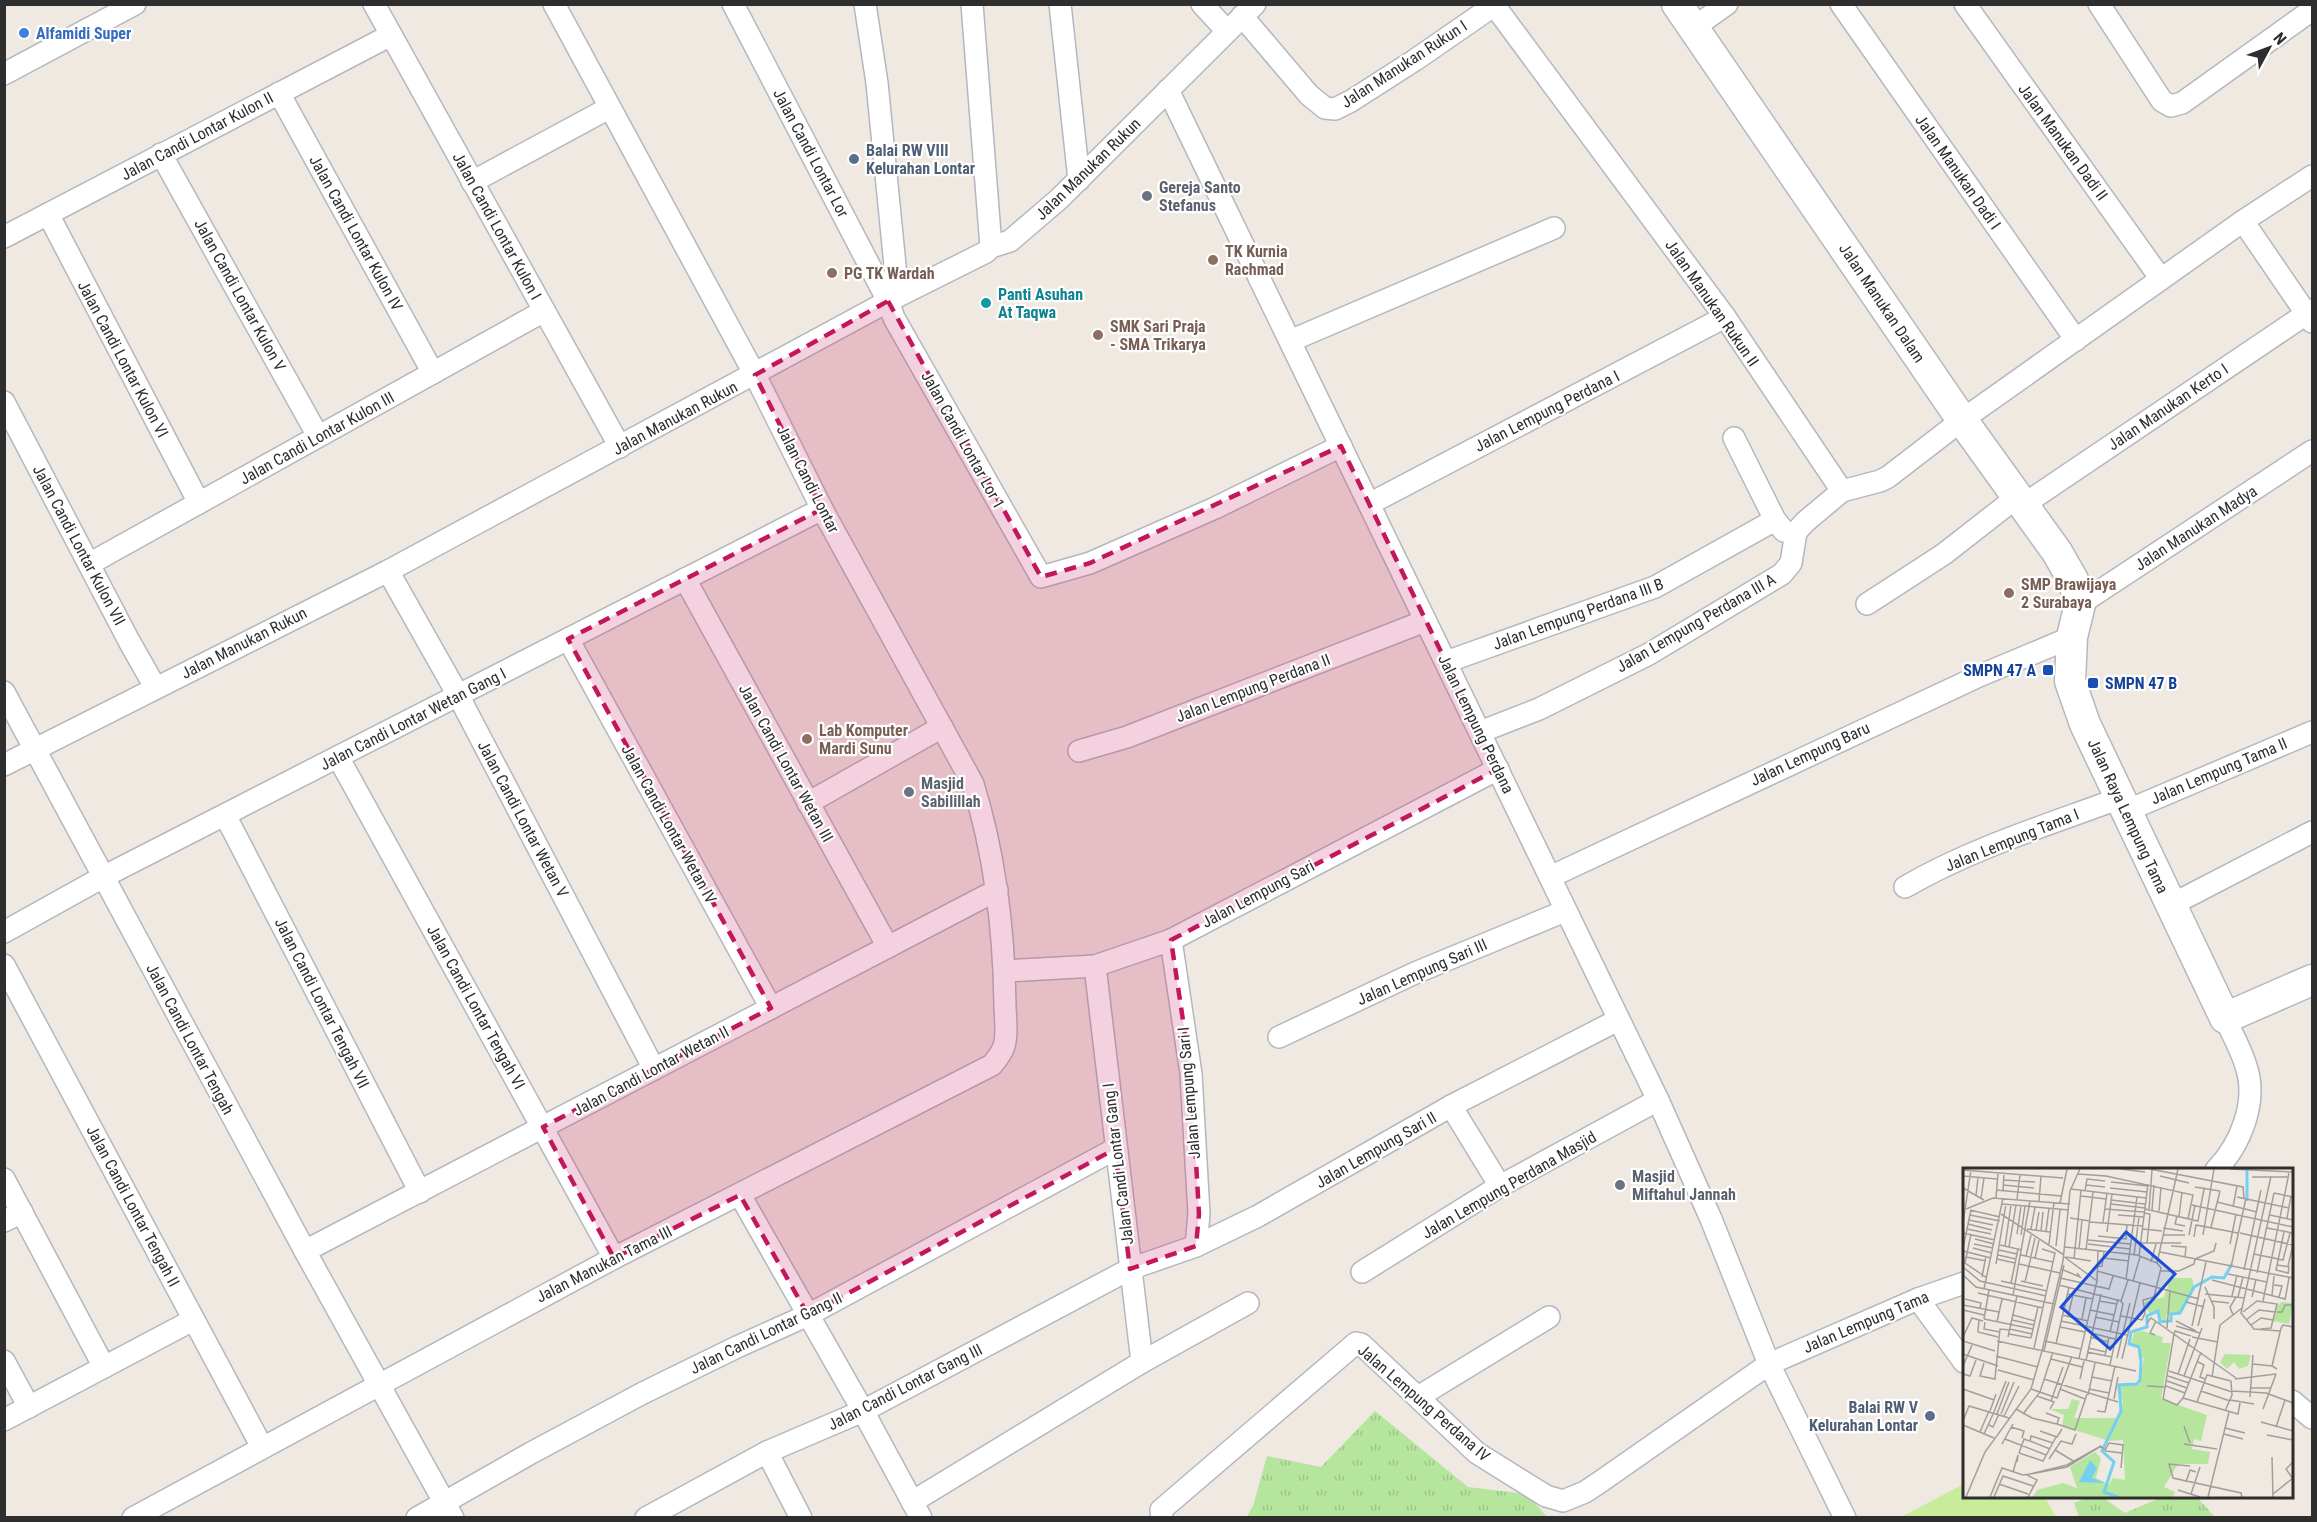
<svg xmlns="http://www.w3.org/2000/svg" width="2317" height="1522" font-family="'Roboto Condensed',sans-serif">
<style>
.grass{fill:url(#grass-tufts)}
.pitch{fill:#c9ec9a}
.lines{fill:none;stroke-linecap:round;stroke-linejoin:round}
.street-casing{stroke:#b4b7c1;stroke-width:24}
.secondary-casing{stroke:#b4b7c1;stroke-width:33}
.street{stroke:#fff;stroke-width:21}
.secondary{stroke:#fff;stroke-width:30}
.marked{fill:#c2185b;fill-opacity:0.2;stroke:#c2185b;stroke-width:4.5;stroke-dasharray:12 8;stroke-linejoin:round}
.shop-dot{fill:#3f7fe0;stroke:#fff;stroke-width:2}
.service-dot{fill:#5c6f8a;stroke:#fff;stroke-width:2}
.worship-dot{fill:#6b7280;stroke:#fff;stroke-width:2}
.education-dot{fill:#8d6e63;stroke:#fff;stroke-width:2}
.culture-dot{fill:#0f9aa8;stroke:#fff;stroke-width:2}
.transit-dot{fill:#1a4fb4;stroke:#fff;stroke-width:2}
.labels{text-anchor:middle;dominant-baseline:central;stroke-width:4.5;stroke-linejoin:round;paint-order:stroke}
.shop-label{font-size:16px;font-weight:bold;fill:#366cbe;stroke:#fff;text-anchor:start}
.street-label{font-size:16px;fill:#2e2e2e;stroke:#fff}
.service-label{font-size:16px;font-weight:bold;fill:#4e5e75;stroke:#fff;text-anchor:start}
.worship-label{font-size:16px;font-weight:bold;fill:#5b616d;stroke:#fff;text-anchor:start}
.education-label{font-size:16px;font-weight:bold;fill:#785e54;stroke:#fff;text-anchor:start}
.culture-label{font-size:16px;font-weight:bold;fill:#0d838f;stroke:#fff;text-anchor:start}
.transit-label{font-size:16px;font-weight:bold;fill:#164399;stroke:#fff;text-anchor:end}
.inset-river{fill:none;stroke:#75cff0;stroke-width:3}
.inset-road{fill:none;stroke:#a29e99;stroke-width:1.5}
.view{fill:#1d4ed8;fill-opacity:0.15;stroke:#1d4ed8;stroke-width:3}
.inset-edge{fill:none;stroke:#2e2e2e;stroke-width:3}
</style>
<defs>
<pattern id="grass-tufts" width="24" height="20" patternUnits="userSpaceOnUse" patternTransform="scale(1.5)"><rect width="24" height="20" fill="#b6e59e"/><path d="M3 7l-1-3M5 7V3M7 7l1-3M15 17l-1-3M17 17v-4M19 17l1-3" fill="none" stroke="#9dc588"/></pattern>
</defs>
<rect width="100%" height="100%" fill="#efe9e1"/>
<g class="grass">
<polygon points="1375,1411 1468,1487 1527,1494 1547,1517 1246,1518 1253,1506 1267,1456 1321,1467"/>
<polygon points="2091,1496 2102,1497 2125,1513 2162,1497 2197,1497 2215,1517 2079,1517 2074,1503"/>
</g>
<polygon class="pitch" points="1964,1484 1964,1496 2045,1497 2056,1517 1901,1517"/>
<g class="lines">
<defs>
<g id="street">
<polyline points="374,4 620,447"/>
<polyline points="733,4 888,301 894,318 1041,577 1090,563 1215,508 1341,446"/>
<polyline points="865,4 877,83 898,296"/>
<polyline points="972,4 991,247"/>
<polyline points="1060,4 1079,180"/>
<polyline points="1202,4 1227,31"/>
<polyline points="1841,4 2076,340"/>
<polyline points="1965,4 2161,279"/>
<polyline points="2099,4 2162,101 2171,106 2182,103 2312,10"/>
<polyline points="1494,5 1725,317 1842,491"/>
<polyline points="1242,16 1309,95 1325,108 1335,109 1351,101 1415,60 1496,4"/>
<polyline points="1693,28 1727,4"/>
<polyline points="4,74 135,4"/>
<polyline points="1168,90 1658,1100 1711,1219 1769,1364 1845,1518"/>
<polyline points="279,93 433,373"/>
<polyline points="161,154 318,436"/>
<polyline points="472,182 609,108"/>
<polyline points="48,214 199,503"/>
<polyline points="2243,221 2312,322"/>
<polyline points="4,237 391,35"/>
<polyline points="1290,341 1554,228"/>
<polyline points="4,402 129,641 155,687"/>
<polyline points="1734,438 1775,520 1784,531"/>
<polyline points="1369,504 1725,317"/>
<polyline points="2023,505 2312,310"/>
<polyline points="89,564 544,311"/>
<polyline points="388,571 458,695 654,1069"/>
<polyline points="685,579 888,947"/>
<polyline points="1867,604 1944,554 2017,497"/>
<polyline points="2080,604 2312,451"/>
<polyline points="568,639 771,1008"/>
<polyline points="1446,662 1655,587 1775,520"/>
<polyline points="4,692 305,1251 453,1518"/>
<polyline points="1480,732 1539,709 1649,654 1782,574 1791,563 1796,532 1805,522 1842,491 1880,481 1888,477 1962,420 2243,221 2312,176"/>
<polyline points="1079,751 1127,737 1425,621"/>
<polyline points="338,757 614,1258"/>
<polyline points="4,765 388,571 898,296 986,252 991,247 1010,241 1059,199 1255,4"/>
<polyline points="808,803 942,727"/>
<polyline points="2126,811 2312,732"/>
<polyline points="225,815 420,1192"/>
<polyline points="1550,877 1979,676 2072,637"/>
<path d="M1905,887c67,-39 143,-62 215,-89"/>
<polyline points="2171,905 2312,832"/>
<polyline points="4,932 103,877 822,509"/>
<polyline points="1171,940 1191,1074 1199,1214 1196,1246"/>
<polyline points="4,965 262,1447"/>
<polyline points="1095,966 1142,1362"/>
<polyline points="1005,971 1095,966 1171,940 1498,769"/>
<polyline points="1279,1037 1415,973 1565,911"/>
<polyline points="1451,1106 1500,1186"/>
<path d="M2216,1170c25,-26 42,-69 30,-104 -5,-17 -14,-32 -21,-48"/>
<polyline points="4,1179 104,1367"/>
<polyline points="740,1195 863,1411 921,1518"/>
<polyline points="4,1221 22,1212"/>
<polyline points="305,1251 997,890"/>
<polyline points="1362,1272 1500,1186 1658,1100"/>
<polyline points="1918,1299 1964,1362"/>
<polyline points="4,1361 29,1407"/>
<polyline points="1418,1397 1549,1317"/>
<polyline points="2292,1401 2312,1418"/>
<polyline points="4,1420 193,1320"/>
<polyline points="767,1452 801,1518"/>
<polyline points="912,1502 1142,1362 1248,1303"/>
<path d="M133,1518l481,-260 378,-193c5,-6 10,-12 12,-19 4,-12 1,-29 1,-41 -1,-75 -10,-150 -32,-221l-151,-275 -67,-134 -201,-371"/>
<polyline points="417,1518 531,1453 643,1393 737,1347 808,1315 1115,1149"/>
<polyline points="646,1518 767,1452 863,1411 1130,1269 1196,1246 1258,1216 1451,1106 1618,1020"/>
<polyline points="1162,1518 1161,1510 1356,1343 1361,1344 1477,1453 1546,1496 1563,1501 1585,1492 1600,1482 1769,1364 1918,1299 1964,1283"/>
</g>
<polyline id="secondary" points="1677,4 1962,420 2057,552 2073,580 2080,604 2072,637 2070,681 2085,724 2225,1018 2312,980"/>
</defs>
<use href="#street" class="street-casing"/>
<use href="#secondary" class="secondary-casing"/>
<use href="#street" class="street"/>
<use href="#secondary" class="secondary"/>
</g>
<path class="marked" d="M888,301l153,276 49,-14 251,-117 157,323 -327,171 20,134 8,140 -3,32 -66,23 -15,-120 -307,166 -68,-120 -126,63 -71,-131 228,-119 -203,-369 254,-130 -67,-134z"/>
<circle class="shop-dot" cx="24" cy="33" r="6"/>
<g class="service-dot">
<circle cx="854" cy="159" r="6"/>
<circle cx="1930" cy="1416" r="6"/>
</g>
<g class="worship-dot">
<circle cx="1147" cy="196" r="6"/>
<circle cx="909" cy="792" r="6"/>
<circle cx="1620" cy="1185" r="6"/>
</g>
<g class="education-dot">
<circle cx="1213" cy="260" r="6"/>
<circle cx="832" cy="273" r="6"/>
<circle cx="1098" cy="335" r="6"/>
<circle cx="2009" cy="593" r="6"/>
<circle cx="807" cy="739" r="6"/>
</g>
<circle class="culture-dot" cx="986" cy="303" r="6"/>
<g class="transit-dot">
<rect x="2042" y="664" width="12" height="12" rx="3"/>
<rect x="2087" y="677" width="12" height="12" rx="3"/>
</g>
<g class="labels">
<g class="shop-label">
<text x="36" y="33">Alfamidi Super</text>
</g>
<g class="street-label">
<text transform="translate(1404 64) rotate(-33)">Jalan Manukan Rukun I</text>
<text transform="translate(197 136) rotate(-28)">Jalan Candi Lontar Kulon II</text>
<text transform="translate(2063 142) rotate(54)">Jalan Manukan Dadi II</text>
<text transform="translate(811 153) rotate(62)">Jalan Candi Lontar Lor</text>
<text transform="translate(1088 169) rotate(-44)">Jalan Manukan Rukun</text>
<text transform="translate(1958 172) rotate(55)">Jalan Manukan Dadi I</text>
<text transform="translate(497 226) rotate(61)">Jalan Candi Lontar Kulon I</text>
<text transform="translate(356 233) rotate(61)">Jalan Candi Lontar Kulon IV</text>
<text transform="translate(240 295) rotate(61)">Jalan Candi Lontar Kulon V</text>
<text transform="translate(1712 303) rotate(55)">Jalan Manukan Rukun II</text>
<text transform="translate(1882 303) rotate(56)">Jalan Manukan Dalam</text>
<text transform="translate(123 359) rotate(62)">Jalan Candi Lontar Kulon VI</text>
<text transform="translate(2168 407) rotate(-34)">Jalan Manukan Kerto I</text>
<text transform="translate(1547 411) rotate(-27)">Jalan Lempung Perdana I</text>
<text transform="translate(675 418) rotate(-28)">Jalan Manukan Rukun</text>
<text transform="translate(317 438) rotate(-29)">Jalan Candi Lontar Kulon III</text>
<text transform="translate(963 440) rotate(61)">Jalan Candi Lontar Lor 1</text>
<text transform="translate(808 479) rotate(63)">Jalan Candi Lontar</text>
<text transform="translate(2196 528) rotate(-33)">Jalan Manukan Madya</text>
<text transform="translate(79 545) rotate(62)">Jalan Candi Lontar Kulon VII</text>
<text transform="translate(1578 614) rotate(-20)">Jalan Lempung Perdana III B</text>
<text transform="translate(1696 623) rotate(-30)">Jalan Lempung Perdana III A</text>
<text transform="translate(244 643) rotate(-27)">Jalan Manukan Rukun</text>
<text transform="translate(1253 688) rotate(-21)">Jalan Lempung Perdana II</text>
<text transform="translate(413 719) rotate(-27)">Jalan Candi Lontar Wetan Gang I</text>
<text transform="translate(1476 724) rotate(64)">Jalan Lempung Perdana</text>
<text transform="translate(1810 754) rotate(-25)">Jalan Lempung Baru</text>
<text transform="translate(786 763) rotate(61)">Jalan Candi Lontar Wetan III</text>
<text transform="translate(2219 771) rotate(-23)">Jalan Lempung Tama II</text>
<text transform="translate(2128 816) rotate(65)">Jalan Raya Lempung Tama</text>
<text transform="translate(523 819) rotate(62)">Jalan Candi Lontar Wetan V</text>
<text transform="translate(669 824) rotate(61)">Jalan Candi Lontar Wetan IV</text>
<text transform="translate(2012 840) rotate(-22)">Jalan Lempung Tama I</text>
<text transform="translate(1258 894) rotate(-28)">Jalan Lempung Sari</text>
<text transform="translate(1422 972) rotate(-24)">Jalan Lempung Sari III</text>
<text transform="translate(322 1003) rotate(63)">Jalan Candi Lontar Tengah VII</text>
<text transform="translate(476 1007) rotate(61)">Jalan Candi Lontar Tengah VI</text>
<text transform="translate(190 1039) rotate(62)">Jalan Candi Lontar Tengah</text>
<text transform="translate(651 1071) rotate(-28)">Jalan Candi Lontar Wetan II</text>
<text transform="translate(1189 1093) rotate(-95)">Jalan Lempung Sari I</text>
<text transform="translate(1376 1150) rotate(-30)">Jalan Lempung Sari II</text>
<text transform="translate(1118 1164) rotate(-97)">Jalan Candi Lontar Gang I</text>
<text transform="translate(1509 1185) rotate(-30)">Jalan Lempung Perdana Masjid</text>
<text transform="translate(133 1206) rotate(62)">Jalan Candi Lontar Tengah II</text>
<text transform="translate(604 1264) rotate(-27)">Jalan Manukan Tama III</text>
<text transform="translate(1866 1322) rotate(-23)">Jalan Lempung Tama</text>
<text transform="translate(766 1333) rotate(-26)">Jalan Candi Lontar Gang II</text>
<text transform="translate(905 1387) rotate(-27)">Jalan Candi Lontar Gang III</text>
<text transform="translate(1424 1403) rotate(41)">Jalan Lempung Perdana IV</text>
</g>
<g class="service-label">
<text x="866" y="150">Balai RW VIII<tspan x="866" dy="18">Kelurahan Lontar</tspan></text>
<text x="1918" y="1407" text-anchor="end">Balai RW V<tspan x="1918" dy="18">Kelurahan Lontar</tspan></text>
</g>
<g class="worship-label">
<text x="1159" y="187">Gereja Santo<tspan x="1159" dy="18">Stefanus</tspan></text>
<text x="921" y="783">Masjid<tspan x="921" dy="18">Sabilillah</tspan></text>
<text x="1632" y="1176">Masjid<tspan x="1632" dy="18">Miftahul Jannah</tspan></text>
</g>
<g class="education-label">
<text x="1225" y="251">TK Kurnia<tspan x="1225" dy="18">Rachmad</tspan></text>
<text x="844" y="273">PG TK Wardah</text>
<text x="1110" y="326">SMK Sari Praja<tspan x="1110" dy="18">- SMA Trikarya</tspan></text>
<text x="2021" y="584">SMP Brawijaya<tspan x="2021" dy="18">2 Surabaya</tspan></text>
<text x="819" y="730">Lab Komputer<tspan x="819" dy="18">Mardi Sunu</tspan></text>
</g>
<g class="culture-label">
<text x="998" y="294">Panti Asuhan<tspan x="998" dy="18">At Taqwa</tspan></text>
</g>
<g class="transit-label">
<text x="2036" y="670">SMPN 47 A</text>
<text x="2105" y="683" text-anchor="start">SMPN 47 B</text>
</g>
</g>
<g transform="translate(1963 1168)">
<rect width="330" height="330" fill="#efe9e1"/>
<path d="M208,110h21l2,8 -15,26 -13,3 1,6h-6l-2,-10 -8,4 -7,-9 1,-4 19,-5zM319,134l11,1 -4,21 -16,-3 3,-15zM179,163l21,6 -1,6h9l-10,56 46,16 -6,26 -7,-2 -2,10 18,3 -2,12h-30l-14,23 11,5 -2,5h-140l4,-7 26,-7 14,5 32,-4 4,-6 12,2 -2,-40 -14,1 -47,-15 2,-11 -15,-6h19l4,-10 8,2 -6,17h45l4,-16 -6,-15 5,-4 17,2 5,-27 -6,-1 3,-10 -10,-3 3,-11zM262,186l26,1 -3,11 -9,3 -5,-7 -7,7 -7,-7z" fill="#b6e59e"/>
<path d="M132,284l6,6 -5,20 12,6 -31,4 -7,-21z" fill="#b6e59e"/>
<path d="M127,292l7,8 -5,10 13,5 -26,-1z" fill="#75cff0"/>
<path class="inset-river" d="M284,33v-31M155,329l-14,-5 10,-30 -12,-11 19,-40 -2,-26 18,-1 3,-4 1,-19 -2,-14 -10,-3 2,-12 16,-5v-11l11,-5 2,11 11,-1v-7l9,-1 14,-26 18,-10 12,1 8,-14"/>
<path class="inset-road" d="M158,1l24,3M187,1l93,18 1,11M267,1l63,3M0,2l100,8M115,6l28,2 87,19 -5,24M0,8l34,3M197,8l29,7M308,8l-30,137 13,16 26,2M289,9h36M41,12l31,2M148,14l37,4M40,17l31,3M123,17l19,2M232,19l25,4M0,20l21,12M147,20l37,4M108,21l75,9M33,22l65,6M40,23l1,-18M122,23l2,-12 18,2M311,25l19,4M13,28l2,-19M118,28l25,3M274,29l52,11M18,30l3,-20M33,30l2,-25M54,31l3,-24M148,32l34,4M76,33l2,-25M254,34l40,10M97,35l7,-34M39,36l67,6M148,36l34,4M229,37l101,22M270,39l4,-21M3,41l27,-11 77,6M142,41l39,3M182,41l53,12 6,-32M7,42l30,7M186,42l3,-40M189,42l2,-25M196,43l2,-24M181,45l6,1 -3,29M38,46l63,41M7,47l30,6M155,47l26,2M307,47l23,5M214,48l-2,8 10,2M216,48l3,-24M107,50l20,3M324,50l4,-22M6,52l24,5M127,54l53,4M140,54l4,-29M0,55l8,-53M5,56l24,6M248,59l9,-36M200,60l20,3M304,60l26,5M4,61l24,5M64,61l23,3M68,61l4,-22M180,61l19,2M73,62l3,-18M78,63l2,-19M83,63l3,-23M144,64l5,-38M321,64l-8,38 12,3M0,65l32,7M277,65l53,12M8,66l-6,29 22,15M54,66l4,-28M58,67l4,-29M200,67h22M226,67l6,-30M240,67l11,-66M135,68l28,3 1,-14M231,69l2,-12 42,8M12,71l19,5M125,72l42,4M178,75h40M11,76l19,4M86,76l5,-42M125,76l42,5M267,76l6,-30M37,77l22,5M42,78l6,-41M93,78l4,-36M208,78l15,1 -1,10M46,79l7,-42M102,79l72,8 20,8M0,80l8,-38M10,80l19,5M116,81l3,-29M36,82l18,4M123,82l7,-58M0,83l28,7M197,84l133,26M291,86l29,6 7,-27M35,87l18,4M58,87l32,7M171,87l5,-38M63,88l5,-21M68,88l4,-18M100,88l34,25M176,88l9,-72M3,89l20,4M103,89l25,4M72,90l4,-18M140,90l26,3M34,91l18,4M111,91l7,-69M232,91l19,-8 2,-8M188,94l5,-18M194,95l21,-94M33,96l10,-60M56,96l41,9M314,97l12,2 -1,7M325,98l5,-21M0,99l17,14 66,15M134,99l5,-1 2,-14M268,99l15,-69M98,101l19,8 -3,-4M281,102l17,-80M134,103l102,28M198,103h18l15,-7 1,-5M294,105l17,-80M265,106l39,8M0,107l13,12 78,17M19,109l4,-21M97,110l49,11 4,-13M163,111l11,-82M249,112l73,19M38,113l46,10M58,113l22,5M170,113l7,-24M62,114l6,-25M48,115l7,-34M96,117l62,16M311,117l8,1 -3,11M242,119l9,20v12M21,121l19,-91M15,125l65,15M104,126l26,5M242,126l40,4M50,127l17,-94M309,127l2,-19M269,128l5,-21M275,129l5,-20M289,129l4,-18M2,131l16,4 -1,5M322,132l4,-22M136,133l18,3M158,133l7,-21M248,133l18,2M300,133l26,-128M223,134l18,5M0,137l36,7M0,142l21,5M127,142l24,5M280,144l14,-11 20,3 -6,24 -10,1M314,144h5l3,-7h8M50,147l22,6M99,147l26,6M270,147l-3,-8 6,-10M105,148l5,-21M158,148l21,4 3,-7 -2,-13 11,-3 7,-29 -4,-5M132,149l24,5M21,151l49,10M21,151l5,-29M119,151l4,-21M16,152l-1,12 20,5M49,152l22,5M283,152l13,-10 16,2M98,153l66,14M213,153l20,10M22,154l-1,7 16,3M34,154l5,-23M184,155l4,-5 85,60M257,157l22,-17M288,157l10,-7 12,2M213,158l24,7M229,158l14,-64M235,158l7,-27M97,159l25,5M204,160l3,-37M47,161l22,5M147,164l8,-33M128,165l24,6M46,166l22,4M211,166l-11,65 14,6 6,-7 18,-46M211,166l1,-3 16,5M192,167l-5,-2 6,-12M0,169l9,-19 11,3M45,169l9,-41M127,169l18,5M229,169l26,5M68,170l7,-31M0,173l32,10M34,173l139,30M82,173l36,8M93,176l13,-57M71,180l21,-95 -13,-4M125,180l18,4M79,183l21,-90 7,-70 10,-22M81,183l20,-86M124,184l25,5M0,186l35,12M33,188l42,11M142,188l4,-19M116,190l18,-77 1,-30M154,190l13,-55M88,191l31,8M159,191l18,-76M123,192l15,-66M235,194l6,3 -4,12 5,2M21,195l-4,13 15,3 5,-50 10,1M290,196l19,2M147,197l13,-61 -2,-3M0,198l9,-21M314,201l-5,-3 9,-38 2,-3 10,2M35,202l36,10M206,203l63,21M0,206l7,2 6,-16M215,206l12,-35M205,208l21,7M221,208l18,-48M129,209l20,4M249,209l8,-52M81,211l74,23M117,211l4,-18M272,211l41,-5M204,213l20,7M184,218l19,1M203,218l19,7M287,220h21M0,221l31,11M68,221l26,9 15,-42M97,221l25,10M126,221l20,4M238,223l29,10M269,223l34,2 27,10M125,227l7,-32M74,228l17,6 -4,7M287,229l3,-42M220,230l55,16 2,-11M151,231l4,-22M267,232l24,4M88,233l12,-34M234,234l10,-27 24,6M53,241l16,9 25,6 2,-6 -13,-5M300,241l13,-35M27,243l6,-17M134,243l8,1 10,-46M262,243l7,-16 -1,-14M31,244l12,-31M34,246l12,-32M38,246l13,-32M60,246l17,-22 13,-40M41,248l15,-30M0,253l6,-15 40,12M298,254l32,9M94,256l18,6 12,-36M0,257l31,13M26,257l4,2 6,-13M221,258l6,17M48,259l13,4 -2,7M313,259l9,-27M262,260l20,5M77,263l17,6 5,-8M17,264l9,-21M21,266l10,-22M261,266l19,5M304,267l26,5M42,271l41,16M39,276l11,-20M221,276l33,5M138,278l-34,21 -37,7 37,-9zM138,278l5,5 16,2M87,281l-20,-8 1,-5 22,7M92,282l20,12M142,282l4,-7 14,2 -2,23M56,285l24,8 13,-24M56,285l5,-14 5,2M309,289l1,40M86,291l12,-18 11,3 4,-10M330,294l-7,7 7,10M227,298l-21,-2 4,14 68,15 1,4M50,304l5,-17 -1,7M64,307l10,5 -9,17M223,314l4,-12 6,2M36,316l29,10M215,322l22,7M228,326l9,-27M310,326l20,-16M3,329l19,-45 46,-63 11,-38M27,329l12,-29 21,7 7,-1M31,329l9,-21 30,10M245,329l21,-85"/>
<path class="view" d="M163,64l49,42 -65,75 -49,-42z"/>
<rect width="330" height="330" class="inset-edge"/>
</g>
<rect width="2317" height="1522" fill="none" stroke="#2e2e2e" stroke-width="12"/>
<g transform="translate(2269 48) rotate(49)" stroke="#ffffff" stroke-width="4.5" paint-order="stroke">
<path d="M0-4.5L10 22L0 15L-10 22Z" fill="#2e2e2e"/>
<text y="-9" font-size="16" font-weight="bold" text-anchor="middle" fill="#2e2e2e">N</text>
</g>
</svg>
